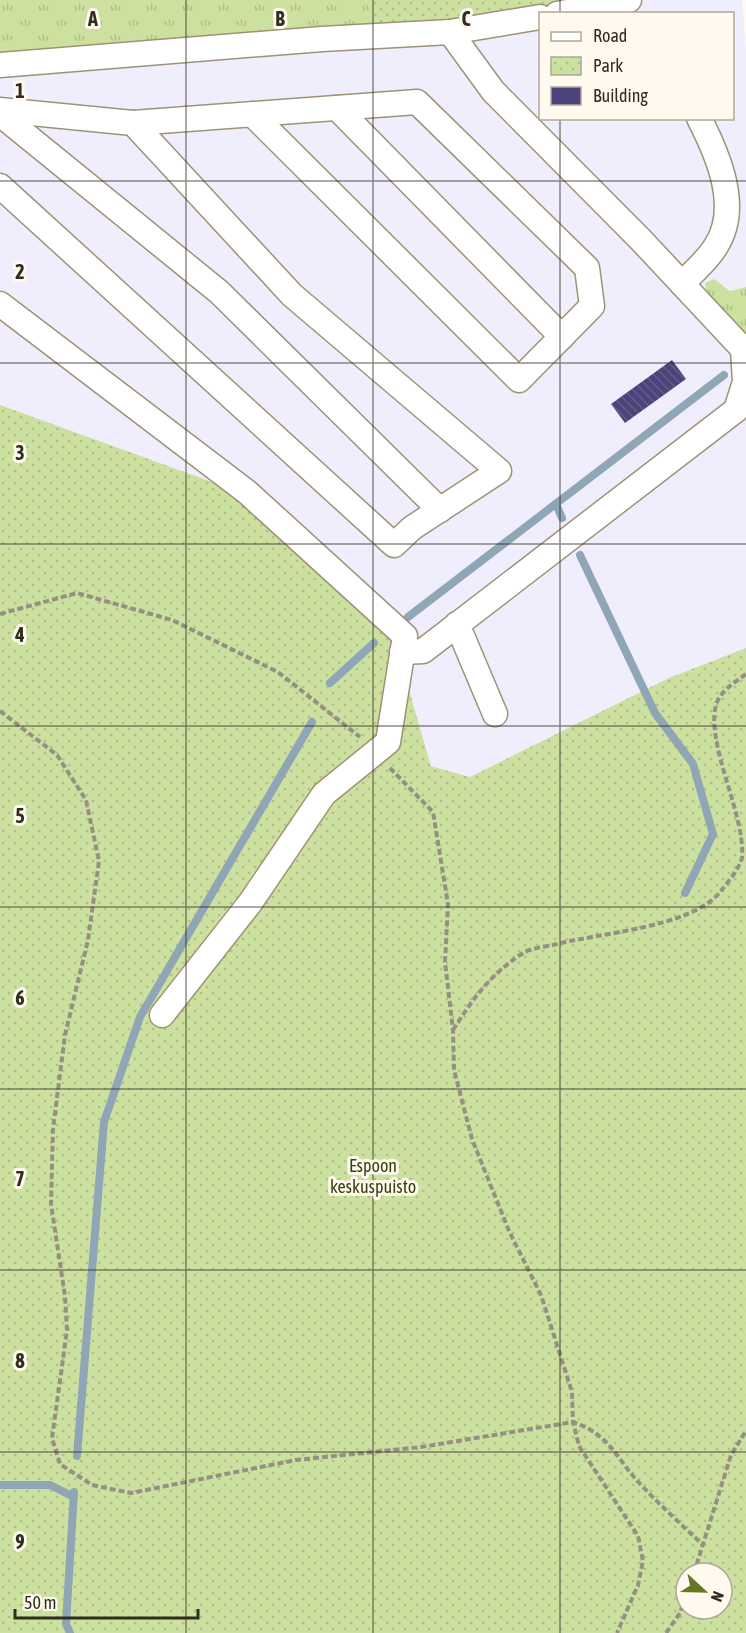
<svg xmlns="http://www.w3.org/2000/svg" width="746" height="1633" font-family="'Asap Condensed',sans-serif">
<style>
.industrial{fill:#f0eefc}
.grass{fill:url(#grass-tufts)}
.park{fill:url(#park-dots);fill-rule:evenodd}
.lines{fill:none;stroke-linecap:round;stroke-linejoin:round}
.stream{stroke:#8ea6b5;stroke-width:8}
.building{fill:url(#building-back-hatch)}
.minor-casing{stroke:#9f9275;stroke-width:27}
.path{stroke:#959083;stroke-width:4;stroke-dasharray:6 3;stroke-linecap:butt}
.minor{stroke:#fff;stroke-width:24}
.grid{fill:none;stroke:#312c20;stroke-width:1.5;stroke-opacity:0.55}
.labels{text-anchor:middle;dominant-baseline:central;stroke-width:6;stroke-linejoin:round;paint-order:stroke}
.park-label{font-size:18px;fill:#364211;stroke:#fffaed}
.grid-label{font-size:20px;text-anchor:middle;font-weight:bold;fill:#312c20;stroke:#fffaed;stroke-width:6;stroke-linejoin:round;paint-order:stroke}
</style>
<defs>
<pattern id="grass-tufts" width="24" height="20" patternUnits="userSpaceOnUse" patternTransform="scale(1.5)"><rect width="24" height="20" fill="#cce09f"/><path d="M3 7l-1-3M5 7V3M7 7l1-3M15 17l-1-3M17 17v-4M19 17l1-3" fill="none" stroke="#b0c089"/></pattern>
<pattern id="park-dots" width="8" height="8" patternUnits="userSpaceOnUse" patternTransform="scale(1.5)"><rect width="8" height="8" fill="#cce09f"/><path d="M2 2h.1M6 6h.1" fill="none" stroke="#b0c089" stroke-width="1.8" stroke-linecap="round"/></pattern>
<pattern id="building-back-hatch" width="6" height="6" patternUnits="userSpaceOnUse" patternTransform="scale(1.5)"><rect width="6" height="6" fill="#4c437a"/><path d="M-1 5l2 2M0 0l6 6M5-1l2 2" fill="none" stroke="#635c87"/></pattern>
</defs>
<rect width="100%" height="100%" fill="#fffaed"/>
<polygon class="industrial" points="629,0 742,0 746,48 746,287 730,291 722,284 746,341 746,656 470,777 431,766 393,635 237,491 0,405 0,53 379,24 540,17 540,118 732,118 732,14 557,13"/>
<g class="grass">
<polygon points="0,0 365,0 379,24 0,53"/>
<polygon points="714,279 730,291 746,287 746,341 706,295 705,283"/>
</g>
<g class="park">
<polygon points="365,0 629,0 540,17 379,24"/>
<path d="M0,405l237,86 156,144 38,131 39,11 199,-99 77,-30v985h-746zM686,1573h36v36h-36z"/>
</g>
<g class="lines">
<g class="stream">
<polyline points="556,504 562,518"/>
<polyline points="580,555 655,713 693,764 713,834 685,893"/>
<polyline points="408,617 724,375"/>
<polyline points="330,683 374,643"/>
<polyline points="77,1456 104,1122 140,1017 312,722"/>
<polyline points="0,1485 50,1485 74,1497"/>
<polyline points="70,1633 66,1624 74,1492"/>
</g>
</g>
<polygon class="building" points="672,360 686,379 625,423 611,404"/>
<g class="lines">
<defs>
<g id="minor">
<polyline points="557,14 629,0"/>
<polyline points="0,65 322,39 450,32 540,17"/>
<polyline points="337,108 562,337"/>
<polyline points="0,110 133,123 292,295 499,471 412,528 394,545 0,186"/>
<polyline points="0,114 219,292 440,510"/>
<polyline points="133,123 417,102 587,268 592,306 519,380 252,114"/>
<path d="M682,284c11,-12 26,-24 34,-38 25,-39 2,-91 -17,-128"/>
<polyline points="0,304 247,492 405,636 388,742 324,794 250,903 162,1015"/>
<polyline points="457,624 495,714"/>
<polyline points="402,652 423,651 736,410 745,382 743,349 641,240 493,91 450,32"/>
</g>
</defs>
<use href="#minor" class="minor-casing"/>
<g class="path">
<polyline points="0,614 77,593 172,620 278,672 360,737"/>
<path d="M0,711l57,44 29,45 13,61 -11,79 -23,95 -12,94 -2,75 14,92 2,34 -15,108 8,26 32,21 39,8 165,-33 125,-13 152,-25c40,14 43,38 70,65 19,20 40,39 60,58"/>
<polyline points="390,768 433,812 448,904 445,962 453,1030 454,1070 472,1139 509,1231 541,1295 572,1392 573,1422 579,1446 638,1536 643,1561 638,1585 617,1633"/>
<path d="M453,1030c21,-33 37,-55 70,-77 8,-5 21,-6 30,-8 44,-12 138,-17 167,-53 8,-10 18,-21 22,-34 4,-43 -39,-119 -25,-156 6,-13 18,-20 29,-28"/>
<polyline points="694,1573 731,1455 746,1431"/>
<polyline points="666,1633 680,1613 686,1595"/>
</g>
<use href="#minor" class="minor"/>
</g>
<path class="grid" d="M186,0v1633M373,0v1633M560,0v14M560,118v1515M0,181h746M0,363h746M0,544h746M0,726h746M0,907h746M0,1089h746M0,1270h746M0,1452h746"/>
<g class="labels">
<g class="park-label">
<text x="373" y="1165">Espoon<tspan x="373" dy="21">keskuspuisto</tspan></text>
</g>
</g>
<g class="grid-label">
<text x="93" y="26">A</text>
<text x="280" y="26">B</text>
<text x="466" y="26">C</text>
<text x="20" y="98">1</text>
<text x="20" y="279">2</text>
<text x="20" y="460">3</text>
<text x="20" y="642">4</text>
<text x="20" y="823">5</text>
<text x="20" y="1005">6</text>
<text x="20" y="1186">7</text>
<text x="20" y="1368">8</text>
<text x="20" y="1549">9</text>
</g>
<rect x="539" y="12" width="195" height="108" fill="#fffaed" stroke="#ada89b" stroke-width="1.5"/>
<rect x="551" y="32" width="30" height="9" fill="#ffffff" stroke="#ada89b" stroke-width="1.5"/>
<text x="593" y="42" font-size="18" fill="#312c20">Road</text>
<rect x="551" y="57" width="30" height="18" fill="url(#park-dots)" stroke="#ada89b" stroke-width="1.5"/>
<text x="593" y="72" font-size="18" fill="#312c20">Park</text>
<rect x="551" y="87" width="30" height="18" fill="#4c437a" stroke="#ada89b" stroke-width="1.5"/>
<text x="593" y="102" font-size="18" fill="#312c20">Building</text>
<g transform="translate(704 1591) rotate(112)"><circle r="28" fill="#fffaed" stroke="#ada89b" stroke-width="1.5"/>
<path d="M0-4.5L10 22L0 15L-10 22Z" fill="#677725"/>
<text y="-9" font-size="16" font-weight="bold" text-anchor="middle" fill="#312c20">N</text>
</g>
<path d="M15 1609v9h183v-9" fill="none" stroke="#312c20" stroke-width="3"/>
<text x="24" y="1609" font-size="18" fill="#312c20" stroke="#fffaed" stroke-width="4.5" paint-order="stroke">50 m</text>
</svg>
